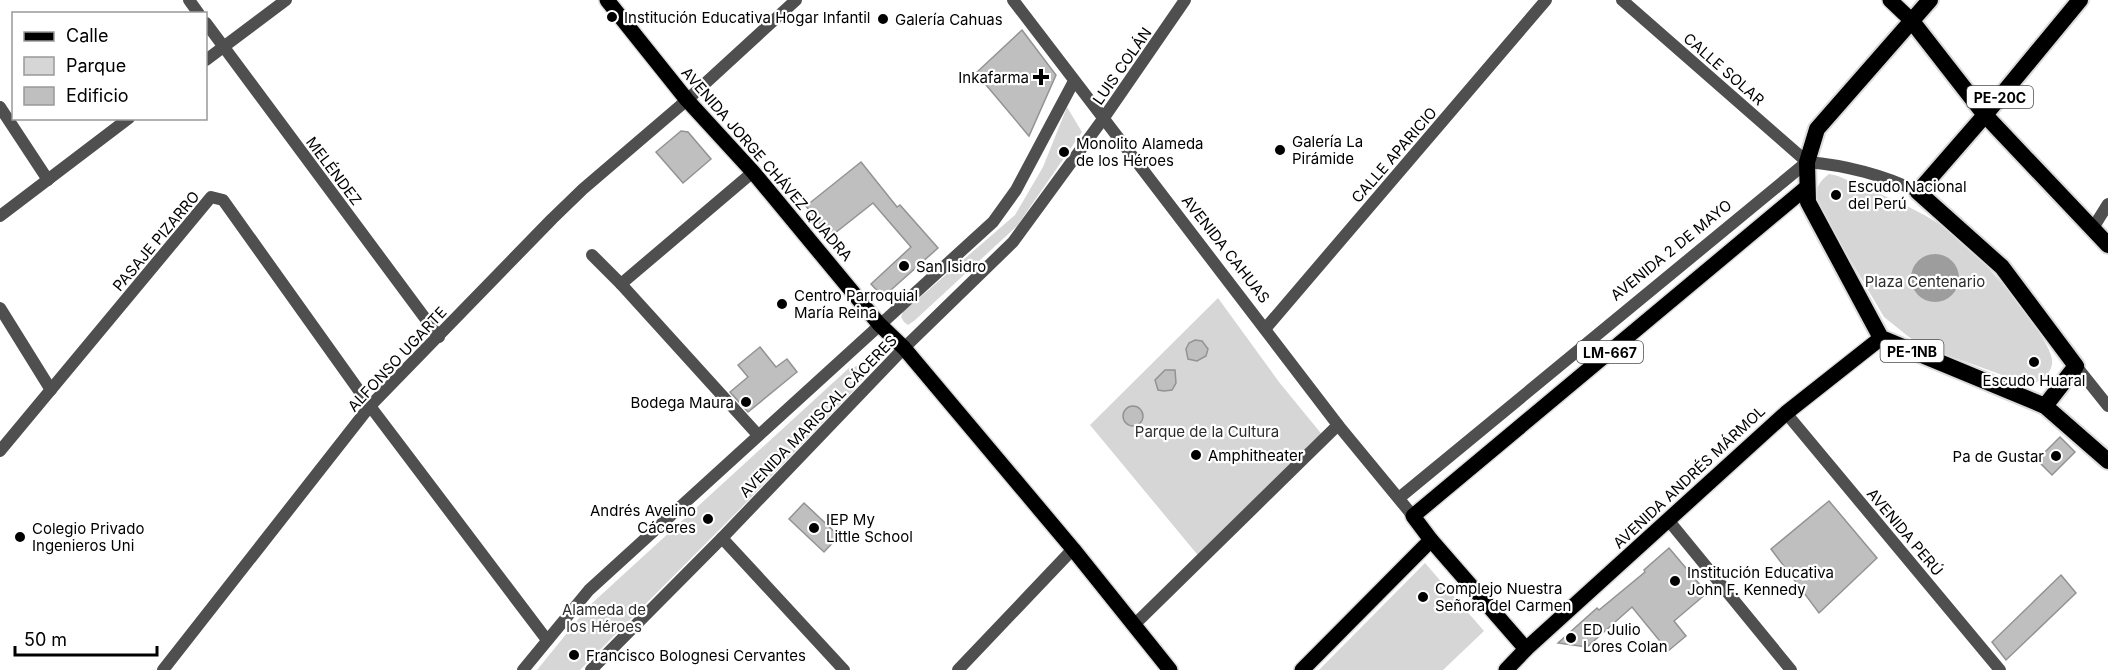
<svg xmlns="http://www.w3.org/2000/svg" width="2108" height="670" font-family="Inter,sans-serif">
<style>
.green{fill:#d6d6d6}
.water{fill:#9d9d9d}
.building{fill:#bfbfbf;stroke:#939393;stroke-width:1.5}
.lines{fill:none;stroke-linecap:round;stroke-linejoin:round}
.primary-casing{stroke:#dbdbdb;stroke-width:18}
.trunk-casing{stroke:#dbdbdb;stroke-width:20}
.pedestrian{stroke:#4f4f4f;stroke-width:12}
.minor{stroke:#4f4f4f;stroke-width:12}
.tertiary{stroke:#4f4f4f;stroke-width:12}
.primary{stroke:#000;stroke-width:15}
.trunk{stroke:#000;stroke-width:16}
.poi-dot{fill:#000;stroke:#fff;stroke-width:2}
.labels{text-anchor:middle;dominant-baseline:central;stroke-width:4.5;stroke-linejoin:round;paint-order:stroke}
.shield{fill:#fff;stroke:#4c4c4c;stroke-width:1.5}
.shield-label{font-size:14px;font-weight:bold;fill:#000}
.poi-label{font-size:15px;fill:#000;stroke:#fff;text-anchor:start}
.street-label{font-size:15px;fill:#000;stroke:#fff}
.park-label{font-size:15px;fill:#2d2d2d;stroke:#fff}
</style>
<rect width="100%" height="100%" fill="#fff"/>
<g class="green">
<polygon points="1067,107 1082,132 1017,226 914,321 908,325 904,322 901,317 903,312 1015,215 1043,167"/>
<path d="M1829,174l9,2c39,17 81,32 116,58 20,14 103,108 98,130 -2,12 -12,17 -22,21l-111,-40 -35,-28 -66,-112c-3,-15 -1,-22 11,-31z"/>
<polygon points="1218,298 1279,382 1324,437 1201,559 1090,425"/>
<path d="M858,366c7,5 5,11 2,18l-119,124 -161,162h-43l52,-64 260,-238z"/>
<polygon points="1425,563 1484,631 1443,670 1319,670"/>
</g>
<circle class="water" cx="1935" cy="278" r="24"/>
<g class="building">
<polygon points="1022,30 1056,75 1029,136 976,73"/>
<polygon points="681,131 688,132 711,159 683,183 656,152"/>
<polygon points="861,162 897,207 900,205 938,248 883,297 871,284 911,247 873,203 830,237 806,206"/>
<polygon points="1195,340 1202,341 1208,349 1206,356 1197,361 1188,359 1186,349 1189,343"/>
<polygon points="760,347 776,367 787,359 797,372 748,412 730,392 748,377 738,365"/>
<polygon points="1165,370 1175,370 1176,383 1172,390 1164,391 1158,390 1155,380"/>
<circle cx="1133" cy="416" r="10"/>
<polygon points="2060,437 2075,452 2052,475 2037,460"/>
<polygon points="1829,501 1877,558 1819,613 1771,549"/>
<polygon points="804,503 839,536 824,552 789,519"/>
<polygon points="1669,548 1707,593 1674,621 1686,636 1668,651 1632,607 1587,647 1558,643 1597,608 1599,610 1645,572 1644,570"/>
<polygon points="2061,575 2076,593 2006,660 1992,642"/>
</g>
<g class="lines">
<defs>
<g id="primary">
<polyline points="607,0 687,100 753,172 879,324 904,348 1073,549 1170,670"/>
<polyline points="1890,0 1911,20"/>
<polyline points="1526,649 1431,540 1413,516 1807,187"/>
<polyline points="1302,670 1431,540"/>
<polyline points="1506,670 1526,649 1786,413 1881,338"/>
</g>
<g id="trunk">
<polyline points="1930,0 1817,129 1807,162 1808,202 1881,338 2045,406 2108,461"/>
<polyline points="1911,20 1985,115 2108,245"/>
<polyline points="2045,406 2076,366 2002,267 1918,192 1985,115 2080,0"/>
</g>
</defs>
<use href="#primary" class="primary-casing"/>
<use href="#trunk" class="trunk-casing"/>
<g class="pedestrian">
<polyline points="2093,228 2108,204"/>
<polyline points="621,284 753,172"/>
<polyline points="370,406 547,640"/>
<polyline points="1134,625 1338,425"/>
</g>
<g class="minor">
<polyline points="189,0 199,14"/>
<polyline points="1013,0 1338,425 1413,516"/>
<polyline points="206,23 439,337"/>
<polyline points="206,60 286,0"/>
<polyline points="0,107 48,180"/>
<polyline points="0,216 129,118"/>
<polyline points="592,255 621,284 758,435"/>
<polyline points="0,308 51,390"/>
<polyline points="1265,329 1546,0"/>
<polyline points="2076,366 2108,406"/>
<polyline points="1786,413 2000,670"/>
<polyline points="0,451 211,197 223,200 370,406"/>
<polyline points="1399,498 1807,162"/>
<polyline points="1669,521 1791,670"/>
<polyline points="722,538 844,670"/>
<polyline points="163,670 370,406 552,219 583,189 687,100"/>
<polyline points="958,670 1073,549"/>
</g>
<g class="tertiary">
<path d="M1622,0l185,162c37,3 78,13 111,30"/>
<polyline points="687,100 796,0"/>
<polyline points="523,670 589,590 993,222 1016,190 1074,81"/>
<polyline points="591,670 722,538 904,348 1013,242 1103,119 1185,0"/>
</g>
<use href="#primary" class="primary"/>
<use href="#trunk" class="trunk"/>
</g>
<g class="poi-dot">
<circle cx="612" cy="17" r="6"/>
<circle cx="883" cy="19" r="6"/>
<path d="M1038 68h6v6h6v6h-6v6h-6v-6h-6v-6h6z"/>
<circle cx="1280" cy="150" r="6"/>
<circle cx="1064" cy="152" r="6"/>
<circle cx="1836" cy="195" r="6"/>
<circle cx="904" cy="266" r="6"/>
<circle cx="782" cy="304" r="6"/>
<circle cx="2034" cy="362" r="6"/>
<circle cx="746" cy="402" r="6"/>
<circle cx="1196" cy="455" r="6"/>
<circle cx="2056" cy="456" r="6"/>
<circle cx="708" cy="519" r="6"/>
<circle cx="814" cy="528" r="6"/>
<circle cx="20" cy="537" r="6"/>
<circle cx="1675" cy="581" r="6"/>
<circle cx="1423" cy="597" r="6"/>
<circle cx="1571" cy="638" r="6"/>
<circle cx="574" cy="655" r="6"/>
</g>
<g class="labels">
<g class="shield">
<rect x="1967" y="86" width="66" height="22" rx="4.5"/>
<rect x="1880.5" y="340" width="63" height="22" rx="4.5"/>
<rect x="1577" y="341" width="66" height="22" rx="4.5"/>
</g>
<g class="shield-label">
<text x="2000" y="97">PE-20C</text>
<text x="1912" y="351">PE-1NB</text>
<text x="1610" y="352">LM-667</text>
</g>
<g class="poi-label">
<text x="624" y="17">Institución Educativa Hogar Infantil</text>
<text x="895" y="19">Galería Cahuas</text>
<text x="1029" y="77" text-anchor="end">Inkafarma</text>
<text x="1292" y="141">Galería La<tspan x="1292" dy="17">Pirámide</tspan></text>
<text x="1076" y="143">Monolito Alameda<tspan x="1076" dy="17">de los Héroes</tspan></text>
<text x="1848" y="186">Escudo Nacional<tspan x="1848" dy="17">del Perú</tspan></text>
<text x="916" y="266">San Isidro</text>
<text x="794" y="295">Centro Parroquial<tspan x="794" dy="17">María Reina</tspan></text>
<text x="2034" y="380" text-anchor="middle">Escudo Huaral</text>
<text x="734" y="402" text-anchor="end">Bodega Maura</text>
<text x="1208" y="455">Amphitheater</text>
<text x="2044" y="456" text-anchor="end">Pa de Gustar</text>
<text x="696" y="510" text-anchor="end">Andrés Avelino<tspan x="696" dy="17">Cáceres</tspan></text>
<text x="826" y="519">IEP My<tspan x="826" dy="17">Little School</tspan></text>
<text x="32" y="528">Colegio Privado<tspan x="32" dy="17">Ingenieros Uni</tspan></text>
<text x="1687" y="572">Institución Educativa<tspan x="1687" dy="17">John F. Kennedy</tspan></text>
<text x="1435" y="588">Complejo Nuestra<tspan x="1435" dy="17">Señora del Carmen</tspan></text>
<text x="1583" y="629">ED Julio<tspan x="1583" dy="17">Lores Colan</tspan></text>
<text x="586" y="655">Francisco Bolognesi Cervantes</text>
</g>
<g class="street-label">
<text transform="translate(1122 66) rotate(-55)">LUIS COLÁN</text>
<text transform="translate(1724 69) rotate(41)">CALLE SOLAR</text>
<text transform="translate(1394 155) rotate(-49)">CALLE APARICIO</text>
<text transform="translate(767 164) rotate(49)">AVENIDA JORGE CHÁVEZ QUADRA</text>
<text transform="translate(334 171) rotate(53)">MELÉNDEZ</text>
<text transform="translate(156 241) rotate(-50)">PASAJE PIZARRO</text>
<text transform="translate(1226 249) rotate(52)">AVENIDA CAHUAS</text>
<text transform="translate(1671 250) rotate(-39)">AVENIDA 2 DE MAYO</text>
<text transform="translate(397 359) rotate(-47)">ALFONSO UGARTE</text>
<text transform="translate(818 416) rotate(-46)">AVENIDA MARISCAL CÁCERES</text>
<text transform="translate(1689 477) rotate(-43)">AVENIDA ANDRÉS MÁRMOL</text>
<text transform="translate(1905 532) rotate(50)">AVENIDA PERÚ</text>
</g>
<g class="park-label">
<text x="1925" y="281">Plaza Centenario</text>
<text x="1207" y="431">Parque de la Cultura</text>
<text x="604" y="609">Alameda de<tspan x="604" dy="17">los Héroes</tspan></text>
</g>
</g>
<rect x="12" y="12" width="195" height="108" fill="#ffffff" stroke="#999999" stroke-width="1.5"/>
<rect x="24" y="32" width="30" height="9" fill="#000000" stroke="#999999" stroke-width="1.5"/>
<text x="66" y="42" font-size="18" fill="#000000">Calle</text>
<rect x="24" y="57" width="30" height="18" fill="#d6d6d6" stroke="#999999" stroke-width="1.5"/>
<text x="66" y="72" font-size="18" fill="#000000">Parque</text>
<rect x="24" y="87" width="30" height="18" fill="#bfbfbf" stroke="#999999" stroke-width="1.5"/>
<text x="66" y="102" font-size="18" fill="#000000">Edificio</text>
<path d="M15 646v9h142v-9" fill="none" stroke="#000000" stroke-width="3"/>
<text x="24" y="646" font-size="18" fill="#000000" stroke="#ffffff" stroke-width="4.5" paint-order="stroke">50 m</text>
</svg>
